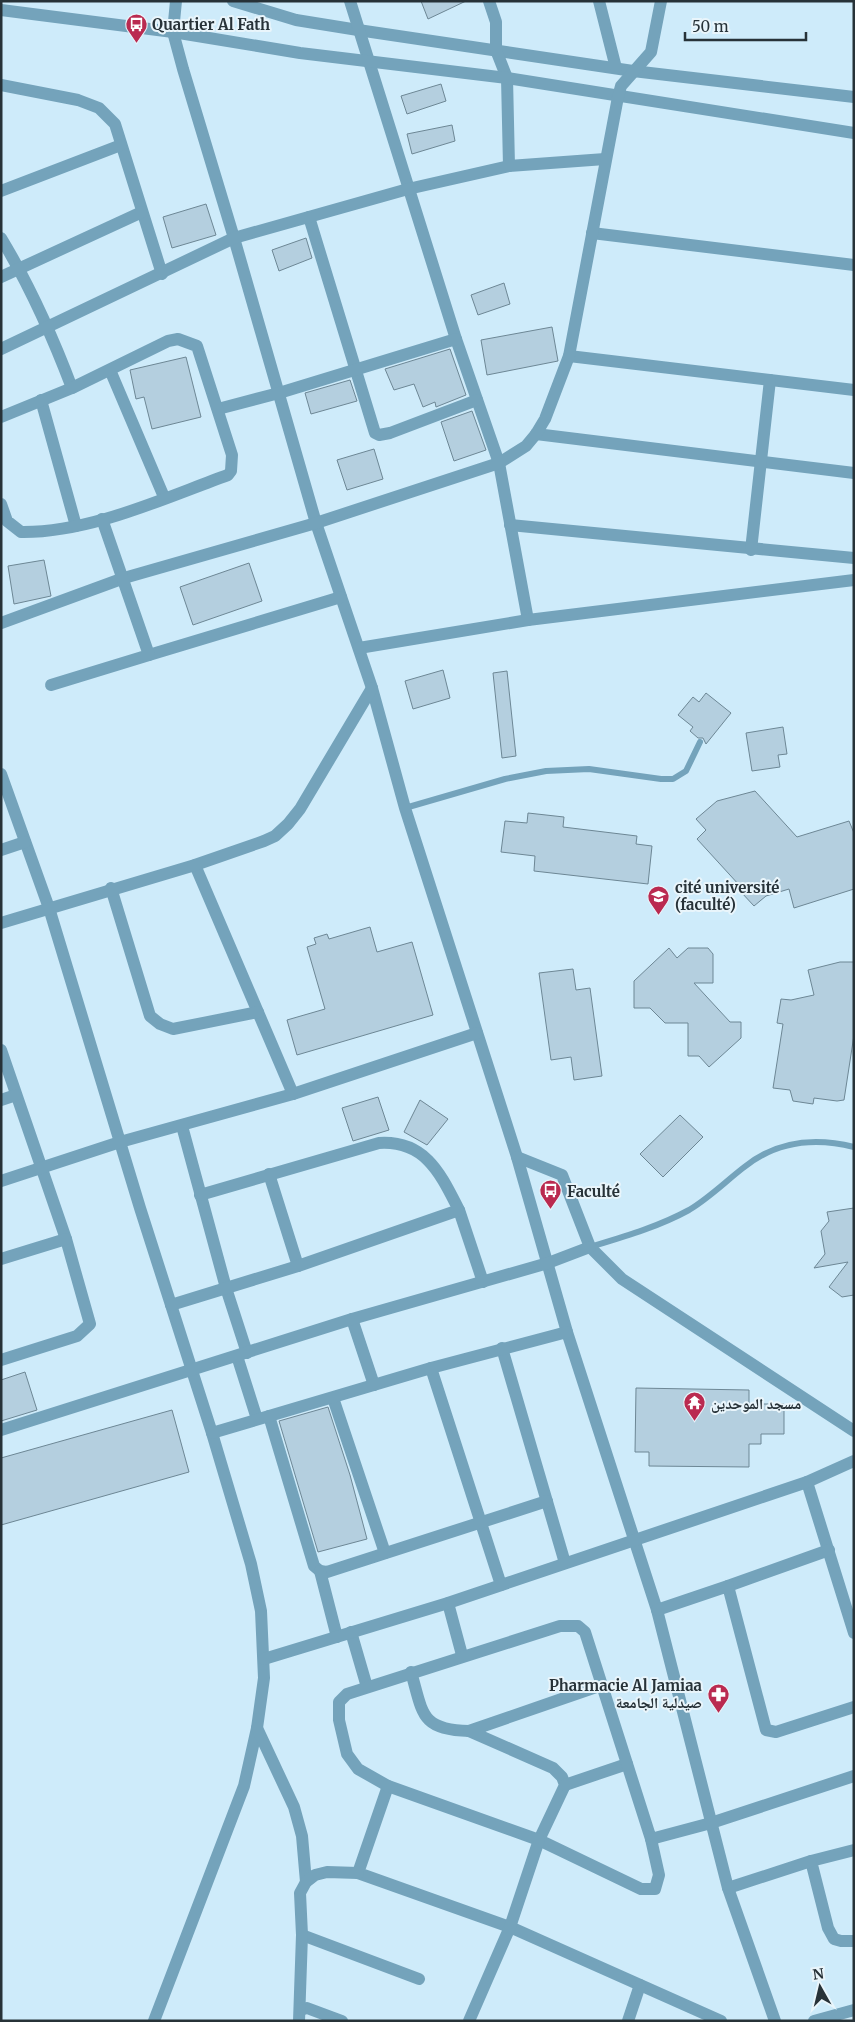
<svg xmlns="http://www.w3.org/2000/svg" width="855" height="2022" font-family="Merriweather,'Noto Naskh Arabic',serif">
<style>
.building{fill:#b4cfdf;stroke:#6d8795}
.lines{fill:none;stroke-linecap:round;stroke-linejoin:round}
.service{stroke:#74a3bb;stroke-width:6}
.minor{stroke:#74a3bb;stroke-width:12}
.labels{text-anchor:middle;dominant-baseline:central;stroke-width:4;stroke-linejoin:round;paint-order:stroke}
.poi-label{font-size:15px;font-weight:bold;fill:#273238;stroke:#e9f5fb;text-anchor:start}
</style>
<rect width="100%" height="100%" fill="#ceebfa"/>
<g class="building">
<polygon points="421,1 466,1 428,19"/>
<polygon points="441,84 446,101 407,114 401,96"/>
<polygon points="452,125 455,141 412,154 407,134"/>
<polygon points="206,204 216,235 172,248 163,217"/>
<polygon points="306,238 312,258 279,271 272,250"/>
<polygon points="504,283 510,304 478,315 471,295"/>
<polygon points="552,327 558,361 487,375 481,340"/>
<polygon points="450,349 466,395 436,407 435,402 423,407 414,384 394,390 385,369"/>
<polygon points="186,357 201,417 152,429 144,397 136,399 130,370"/>
<polygon points="350,380 357,401 311,414 305,393"/>
<polygon points="472,411 486,450 454,461 441,422"/>
<polygon points="374,449 383,479 347,490 337,460"/>
<polygon points="44,560 51,596 14,604 8,566"/>
<polygon points="249,563 262,601 193,625 180,587"/>
<polygon points="443,670 450,698 413,709 405,681"/>
<polygon points="507,671 516,756 502,758 493,673"/>
<polygon points="706,693 731,713 706,744 703,738 698,738 690,731 693,727 678,715 693,697 699,702"/>
<polygon points="783,727 787,754 778,755 780,767 752,771 746,733"/>
<polygon points="755,791 797,837 849,821 854,833 854,889 794,908 789,889 766,896 754,906 741,892 740,886 697,839 706,830 696,819 717,801"/>
<polygon points="528,813 564,817 563,827 637,836 636,844 652,846 648,884 534,871 535,856 501,852 505,821 527,823"/>
<polygon points="370,927 377,952 412,942 433,1015 297,1055 287,1020 325,1009 307,947 316,944 314,938 327,934 329,939"/>
<polygon points="669,948 677,958 688,948 708,948 713,954 713,983 694,983 730,1022 741,1022 741,1038 709,1067 699,1056 688,1056 688,1023 665,1023 650,1008 634,1008 634,981"/>
<polygon points="840,962 854,962 854,1035 844,1100 837,1101 814,1098 813,1104 793,1101 790,1090 773,1088 783,1024 777,1023 781,999 791,1000 814,995 808,970"/>
<polygon points="573,969 576,990 590,988 602,1076 574,1080 571,1057 551,1060 539,973"/>
<polygon points="378,1097 389,1130 353,1141 342,1108"/>
<polygon points="420,1100 448,1119 427,1145 404,1132"/>
<polygon points="680,1115 703,1137 663,1177 640,1154"/>
<polygon points="854,1208 854,1295 842,1297 829,1287 848,1262 814,1268 825,1254 821,1231 829,1221 827,1212"/>
<polygon points="25,1372 37,1410 1,1421 1,1380"/>
<polygon points="636,1388 749,1390 749,1404 784,1404 784,1434 761,1434 761,1444 749,1444 749,1467 649,1466 649,1452 635,1452"/>
<polygon points="328,1407 350,1475 367,1539 318,1552 279,1421"/>
<polygon points="172,1410 189,1472 1,1525 1,1458"/>
</g>
<g class="lines">
<g class="service">
<polyline points="405,808 505,779 546,771 589,769 661,779 673,779 686,771 700,742"/>
<path d="M590,1247c33,-10 68,-20 99,-37 20,-12 36,-28 54,-42 33,-27 71,-31 111,-21"/>
</g>
<g class="minor">
<polyline points="176,1 173,32 183,69 234,238 316,523 372,688 405,808 517,1157 567,1332 657,1610 728,1888 775,2021"/>
<polyline points="233,1 296,20 358,30 633,71 854,97"/>
<polyline points="350,1 456,339 499,463 528,620"/>
<polyline points="489,1 496,22 496,50 507,78 509,166"/>
<polyline points="599,1 616,68"/>
<polyline points="1,10 173,32 300,53 507,78 854,133"/>
<polyline points="1,85 78,100 99,108 115,124 162,274"/>
<polyline points="1,191 121,145"/>
<polyline points="309,217 375,433 379,435 390,433 477,400"/>
<polyline points="592,233 854,265"/>
<path d="M1,238c29,48 51,97 71,150"/>
<polyline points="1,277 142,212"/>
<polyline points="1,349 234,238 408,189 509,166 605,159"/>
<polyline points="569,356 854,390"/>
<polyline points="110,370 164,497"/>
<polyline points="41,400 76,526"/>
<polyline points="218,409 279,393 456,339"/>
<path d="M1,417l71,-29 96,-47 10,-2 19,7 35,109 -1,16 -3,4c-64,23 -138,58 -207,57l-14,-11 -6,-17"/>
<polyline points="536,434 854,473"/>
<polyline points="510,525 854,558"/>
<polyline points="751,550 770,380"/>
<polyline points="1,623 124,578 316,523 499,463 526,446 536,434 545,419 569,356 618,97 621,86 651,52 661,1"/>
<polyline points="359,648 528,620 854,580"/>
<polyline points="149,655 341,597"/>
<polyline points="51,685 149,655 102,519"/>
<polyline points="1,774 49,908 140,1208 212,1433 251,1564 261,1611 264,1678 257,1728 244,1786 154,2021"/>
<polyline points="1,850 25,842"/>
<polyline points="195,865 293,1094"/>
<polyline points="111,888 150,1016 160,1024 173,1029 258,1012"/>
<polyline points="1,923 195,865 264,841 275,836 288,824 300,809 372,688"/>
<polyline points="1,1050 66,1239 90,1324 77,1336 1,1360"/>
<polyline points="1,1100 16,1095"/>
<polyline points="182,1126 226,1288 247,1353"/>
<polyline points="517,1157 562,1175 590,1247 622,1279 854,1431"/>
<polyline points="269,1174 298,1266"/>
<polyline points="1,1181 120,1142 293,1094 477,1033"/>
<polyline points="459,1210 483,1282"/>
<polyline points="1,1259 66,1239"/>
<path d="M171,1305l127,-39 161,-56c-18,-35 -33,-70 -80,-67l-179,52"/>
<polyline points="352,1319 374,1385"/>
<polyline points="502,1348 565,1563"/>
<polyline points="237,1356 257,1419"/>
<polyline points="431,1368 501,1585"/>
<polyline points="333,1398 385,1553"/>
<polyline points="269,1416 314,1566 320,1571 327,1572 547,1501"/>
<polyline points="1,1430 352,1319 548,1263 590,1247"/>
<polyline points="212,1433 431,1368 567,1332"/>
<polyline points="807,1482 854,1633"/>
<polyline points="320,1571 337,1637"/>
<polyline points="728,1586 829,1550"/>
<polyline points="448,1603 462,1655"/>
<polyline points="657,1610 728,1586 766,1730 776,1732 854,1707"/>
<polyline points="351,1632 367,1687"/>
<polyline points="264,1659 448,1603 807,1482 854,1461"/>
<path d="M411,1672c12,41 9,58 58,59"/>
<polyline points="602,1685 469,1731 553,1768 562,1777 565,1785 539,1840 641,1889 655,1889 659,1875 651,1839"/>
<polyline points="257,1728 294,1807 302,1836 306,1882"/>
<polyline points="565,1785 627,1764"/>
<polyline points="388,1786 358,1873 510,1927 721,2021"/>
<polyline points="854,1850 811,1861 828,1928 834,1939 841,1941 854,1941"/>
<polyline points="728,1888 811,1861"/>
<polyline points="302,1935 419,1979"/>
<polyline points="300,2010 307,2008 342,2021"/>
<polyline points="299,2021 302,1935 300,1893 306,1882 315,1875 327,1872 358,1873"/>
<polyline points="469,2021 510,1927 539,1840 388,1786 358,1769 347,1754 339,1720 339,1702 347,1694 560,1626 578,1626 585,1632 651,1839 711,1823 854,1776"/>
<polyline points="628,2021 640,1985"/>
<polyline points="814,2021 854,2010"/>
</g>
</g>
<defs>
<symbol id="bus-pin" viewBox="-11 -11 22 30"><path d="M0 17L-7.5 6A9.5 9.5 0 1 1 7.5 6Z" fill="#ba2a50" stroke="#e9f5fb"/><path d="M-5-6H5V4H4V6H2V4H-2V6H-4V4H-5ZM-3.5-4V0h7V-4ZM-3.5 1.2v1.5H-2V1.2ZM2 1.2v1.5H3.5V1.2Z" fill="#fff"/></symbol>
<symbol id="university-pin" viewBox="-11 -11 22 30"><path d="M0 17L-7.5 6A9.5 9.5 0 1 1 7.5 6Z" fill="#ba2a50" stroke="#e9f5fb"/><path d="M0-5L7-2L0 1L-7-2ZM-4 1L0 2.5L4 1V4Q0 6-4 4Z" fill="#fff"/></symbol>
<symbol id="temple-pin" viewBox="-11 -11 22 30"><path d="M0 17L-7.5 6A9.5 9.5 0 1 1 7.5 6Z" fill="#ba2a50" stroke="#e9f5fb"/><path d="M0-6L5-2H3V0L6.5 2.5H4V6H1.5V3h-3V6H-4V2.5H-6.5L-3 0V-2H-5Z" fill="#fff"/></symbol>
<symbol id="pharmacy-pin" viewBox="-11 -11 22 30"><path d="M0 17L-7.5 6A9.5 9.5 0 1 1 7.5 6Z" fill="#ba2a50" stroke="#e9f5fb"/><path d="M-2-6h4v4h4v4h-4v4h-4v-4h-4v-4h4Z" fill="#fff"/></symbol>
</defs>
<g fill-rule="evenodd">
<use href="#bus-pin" x="124" y="12" width="25" height="34"/>
<use href="#university-pin" x="646" y="884" width="25" height="34"/>
<use href="#bus-pin" x="538" y="1178" width="25" height="34"/>
<use href="#temple-pin" x="682" y="1390" width="25" height="34"/>
<use href="#pharmacy-pin" x="706" y="1682" width="25" height="34"/>
</g>
<g class="labels">
<g class="poi-label">
<text x="152" y="24">Quartier Al Fath</text>
<text x="675" y="887">cité université<tspan x="675" dy="17">(faculté)</tspan></text>
<text x="567" y="1191">Faculté</text>
<text x="711" y="1403">مسجد الموحدين</text>
<text x="702" y="1685" text-anchor="end">Pharmacie Al Jamiaa<tspan x="702" dy="17">صيدلية الجامعة</tspan></text>
</g>
</g>
<rect width="855" height="2022" fill="none" stroke="#273238" stroke-width="5"/>
<g transform="translate(820 1987) rotate(352)" stroke="#e9f5fb" stroke-width="4" paint-order="stroke">
<path d="M0-4L9 19L0 12L-9 19Z" fill="#273238"/>
<text y="-8" font-size="14" font-weight="bold" text-anchor="middle" fill="#273238">N</text>
</g>
<path d="M685 32v8h121v-8" fill="none" stroke="#273238" stroke-width="2.5"/>
<text x="692" y="32" font-size="15" fill="#273238" stroke="#e9f5fb" stroke-width="4" paint-order="stroke">50 m</text>
</svg>
